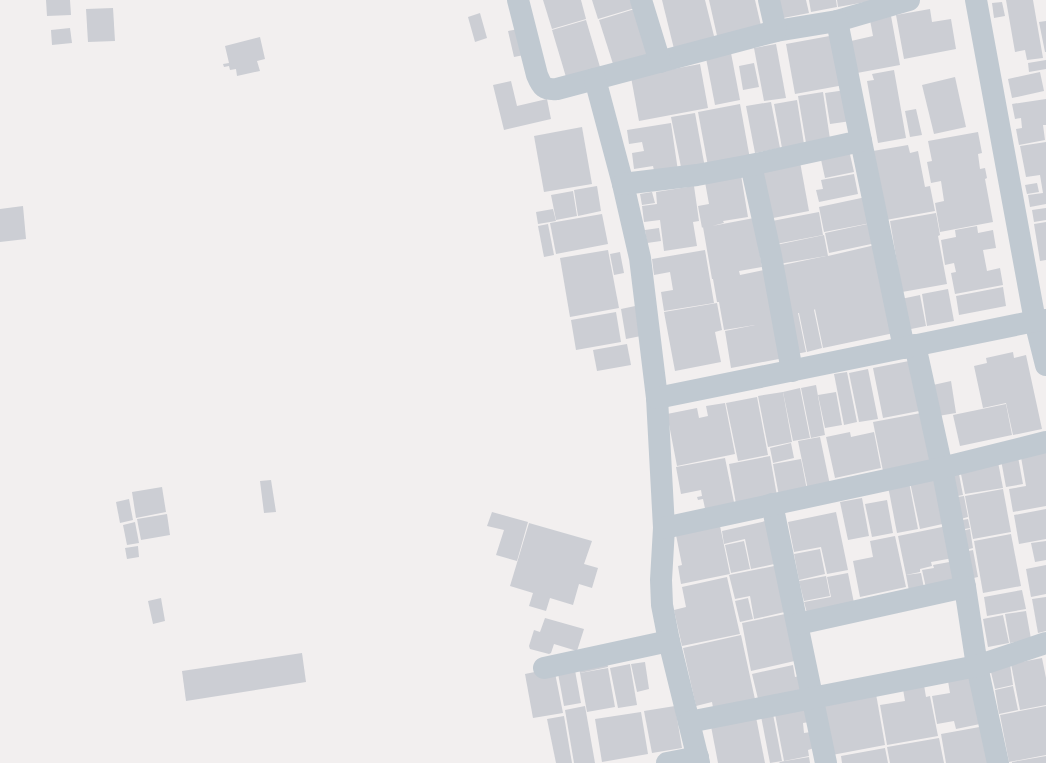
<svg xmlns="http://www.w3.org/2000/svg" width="1046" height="763" font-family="'Open Sans',sans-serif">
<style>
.building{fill:#ccced4}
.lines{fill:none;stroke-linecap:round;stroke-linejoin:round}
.minor{stroke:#c0c9d1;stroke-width:22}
</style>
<rect width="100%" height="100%" fill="#f2efef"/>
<g class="building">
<polygon points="46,0 70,0 71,15 47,16"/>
<polygon points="543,0 581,0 586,19 552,29"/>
<polygon points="592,0 636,0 638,7 598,19"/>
<polygon points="662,0 705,0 716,44 675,53"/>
<polygon points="709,0 755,0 762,30 718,40"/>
<polygon points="775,0 806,0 809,13 778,19"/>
<polygon points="809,0 836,0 837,7 811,12"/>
<polygon points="837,0 871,0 871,1 838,7"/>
<polygon points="1006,0 1033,0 1043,58 1027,60 1025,50 1015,52"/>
<polygon points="1002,2 1005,16 994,18 992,3"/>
<polygon points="113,8 115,41 88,42 86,9"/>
<polygon points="638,8 653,55 614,67 599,20"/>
<polygon points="930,9 932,22 951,19 956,49 904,59 896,15"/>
<polygon points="480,13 487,38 475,42 468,17"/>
<polygon points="891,16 900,65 857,73 851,41 873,36 870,20"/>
<polygon points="586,20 600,67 566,77 552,30"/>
<polygon points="1046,21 1046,52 1045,52 1039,22"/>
<polygon points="70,28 72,43 52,45 51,30"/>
<polygon points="524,28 529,54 514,57 508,31"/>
<polygon points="835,35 844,85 795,94 786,44"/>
<polygon points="260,37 265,59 257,61 260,71 237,76 236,69 230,70 229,66 224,67 223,64 229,63 225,46"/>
<polygon points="776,44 786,98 764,101 754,48"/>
<polygon points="731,53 740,100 715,105 706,58"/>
<polygon points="1046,60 1046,69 1029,72 1028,63"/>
<polygon points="754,63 759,87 743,90 739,66"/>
<polygon points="700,64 708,108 639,121 631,77"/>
<polygon points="894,70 906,138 878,143 867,81 874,80 872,74"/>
<polygon points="1040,72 1044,91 1012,98 1008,79"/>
<polygon points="955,77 966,127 934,134 922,85"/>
<polygon points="511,81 517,106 547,99 551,119 504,130 493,85"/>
<polygon points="846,90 851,121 830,124 825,93"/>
<polygon points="823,92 830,139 806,143 798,96"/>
<polygon points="1046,99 1046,125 1043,125 1045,140 1019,145 1016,129 1022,128 1021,118 1015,119 1012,104"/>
<polygon points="797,100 804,144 782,148 774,104"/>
<polygon points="771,102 780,148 755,153 746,106"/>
<polygon points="740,104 750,159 708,166 698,112"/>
<polygon points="916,109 922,135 910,137 905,111"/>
<polygon points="695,113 705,168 682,172 671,117"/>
<polygon points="671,123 678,171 655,175 653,166 634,169 632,153 644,151 642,142 629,144 627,130"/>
<polygon points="582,127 592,184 544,192 534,136"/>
<polygon points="978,132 982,153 978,154 980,169 985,168 987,178 985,179 993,222 940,232 935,203 944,201 941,181 931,183 927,162 932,161 928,141"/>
<polygon points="1046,142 1046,204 1030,207 1028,195 1043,193 1040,175 1026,177 1020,146"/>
<polygon points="908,145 910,153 918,151 925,187 930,186 935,211 886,220 873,151"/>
<polygon points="849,150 854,172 825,178 820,155"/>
<polygon points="800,162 809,211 768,219 758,170"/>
<polygon points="854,174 858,194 819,202 816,190 823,189 821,180"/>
<polygon points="741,175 748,217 723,221 724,223 712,226 754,218 762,267 739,271 740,275 764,270 784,358 731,368 725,331 755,325 724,330 719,302 717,302 713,279 712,279 703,227 702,228 698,206 709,204 705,182"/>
<polygon points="1037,183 1039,192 1027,194 1025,185"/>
<polygon points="597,186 601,211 578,216 574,190"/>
<polygon points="694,186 699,221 693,222 697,246 664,251 660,220 644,222 642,206 657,204 656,192"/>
<polygon points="573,191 577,216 556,220 551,195"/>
<polygon points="652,192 655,203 642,205 640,194"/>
<polygon points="866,197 871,223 824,232 819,207"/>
<polygon points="23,206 26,239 0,242 0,209"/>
<polygon points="1046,208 1046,220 1034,222 1032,210"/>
<polygon points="553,209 556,221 538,224 536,212"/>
<polygon points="819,212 823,235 776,244 772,221"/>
<polygon points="936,213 940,235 938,236 947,284 902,292 890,221"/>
<polygon points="602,214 608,244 556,254 550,223"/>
<polygon points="1046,222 1046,260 1040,261 1034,224"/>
<polygon points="872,223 876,243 829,253 825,233"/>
<polygon points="548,224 554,255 544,257 538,226"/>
<polygon points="977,226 978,233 993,230 996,248 983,250 987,271 1000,268 1003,285 955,294 951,273 956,272 954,263 945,265 941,240 956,237 955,230"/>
<polygon points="659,228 661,241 647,243 645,230"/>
<polygon points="824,235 828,256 875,245 894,333 823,348 815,309 814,310 822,348 807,352 799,313 798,313 806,352 796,354 783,290 812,284 783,290 778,266 826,256 779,264 776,245"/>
<polygon points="608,250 619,308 570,317 560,258"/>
<polygon points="705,250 714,303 664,311 661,292 673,290 670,272 654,275 652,259"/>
<polygon points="620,252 624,273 614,275 610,254"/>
<polygon points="1003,287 1006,306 959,315 956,296"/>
<polygon points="948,289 954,321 927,326 922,294"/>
<polygon points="920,295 926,326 906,330 901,299"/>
<polygon points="717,303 722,330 715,332 721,362 675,371 664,312"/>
<polygon points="640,305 646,335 626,339 621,309"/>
<polygon points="616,312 621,342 576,350 571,320"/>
<polygon points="627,344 631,365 597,371 593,350"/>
<polygon points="1013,352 1014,358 1026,355 1042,429 1013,435 1006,403 983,408 974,366 987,363 986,358"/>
<polygon points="909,361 919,411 883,418 873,368"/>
<polygon points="868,369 878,419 859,422 849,373"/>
<polygon points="847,372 857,422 844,425 834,374"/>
<polygon points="951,381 956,413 938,416 933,385"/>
<polygon points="816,385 825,435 811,438 801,388"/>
<polygon points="800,388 810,438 793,441 783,392"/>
<polygon points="783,392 792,442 768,447 758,396"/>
<polygon points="836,392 842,425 825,428 818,395"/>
<polygon points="757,397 768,455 738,461 726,403"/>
<polygon points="725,403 735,454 677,466 667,414 697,408 699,418 708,416 706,406"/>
<polygon points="1006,404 1012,435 960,446 953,415"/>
<polygon points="921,413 930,461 883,471 873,422"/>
<polygon points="850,432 851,437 874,432 881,468 835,478 826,437"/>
<polygon points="820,437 830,485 808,490 798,441"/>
<polygon points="791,443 794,458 773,463 770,448"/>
<polygon points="1046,452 1046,506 1013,512 1009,489 1026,486 1021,457"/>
<polygon points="770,456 777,496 736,504 729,464"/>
<polygon points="1018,457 1023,484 1006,487 1001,460"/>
<polygon points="725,458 735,507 706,513 703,499 698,500 697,497 702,496 701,490 681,494 676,467"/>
<polygon points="801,459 807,490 779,496 773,464"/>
<polygon points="998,462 1003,488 965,494 960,469"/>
<polygon points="958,469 963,495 952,497 947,471"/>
<polygon points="937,476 947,523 920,529 910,482"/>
<polygon points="271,480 276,512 264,513 260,481"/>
<polygon points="909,482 918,529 897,533 888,486"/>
<polygon points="162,487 166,512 136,518 132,492"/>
<polygon points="1003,489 1011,532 973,539 965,496"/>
<polygon points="964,496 968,517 957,520 952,498"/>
<polygon points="862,498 869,536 848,540 840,502"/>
<polygon points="129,499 133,520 120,523 116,502"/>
<polygon points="887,500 893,533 872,537 865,504"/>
<polygon points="1046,509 1046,539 1019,544 1014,515"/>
<polygon points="492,512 528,522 517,561 496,555 504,530 487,526"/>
<polygon points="836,512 848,570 827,574 821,547 794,552 788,522"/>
<polygon points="167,514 170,535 141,540 137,519"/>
<polygon points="968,519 970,528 959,530 957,521"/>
<polygon points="770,520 779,563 751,569 745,539 724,544 722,531"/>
<polygon points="135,522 139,543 127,545 123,525"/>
<polygon points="529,523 592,541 584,564 598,568 592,588 579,584 573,605 550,598 546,611 529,606 533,593 510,586"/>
<polygon points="720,526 730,574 681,584 678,566 682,565 676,535"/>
<polygon points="947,526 953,558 931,562 932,566 920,569 920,572 906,575 898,536"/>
<polygon points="970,529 973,548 966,550 962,531"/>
<polygon points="1011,534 1021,586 983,593 974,541"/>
<polygon points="895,536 906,587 860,597 853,561 873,557 870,541"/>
<polygon points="744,541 750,569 731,573 725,545"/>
<polygon points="1046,541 1046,560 1035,562 1031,543"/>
<polygon points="138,546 139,557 127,559 125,548"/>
<polygon points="820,549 825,574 799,580 794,554"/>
<polygon points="973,550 978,577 969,579 964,552"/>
<polygon points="955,561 959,581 926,588 922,570 934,568 933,565"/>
<polygon points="779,565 789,611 754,619 750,596 735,599 729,575"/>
<polygon points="1046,565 1046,594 1031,597 1026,569"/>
<polygon points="848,573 854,603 807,613 804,602 831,597 827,577"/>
<polygon points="921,573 924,588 909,591 906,575"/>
<polygon points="826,576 830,596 804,601 799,581"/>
<polygon points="727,577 740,634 682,646 674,610 686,607 682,587"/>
<polygon points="1022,590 1026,609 987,616 984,597"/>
<polygon points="1046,597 1046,631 1038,633 1032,599"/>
<polygon points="161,598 165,621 153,624 148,601"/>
<polygon points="748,598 753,619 740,622 735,601"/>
<polygon points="1026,611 1031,639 1010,643 1005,614"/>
<polygon points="790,613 799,660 751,671 742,623"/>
<polygon points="1003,615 1009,643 988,647 983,619"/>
<polygon points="545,618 584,629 577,651 554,644 551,653 549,654 530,649 529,646 534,630 540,632"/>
<polygon points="741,635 756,704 714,713 712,702 696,706 683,648"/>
<polygon points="302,653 306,682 186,701 182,671"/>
<polygon points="606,658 608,667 580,673 578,663"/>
<polygon points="1042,658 1046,678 1046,705 1020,710 1011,664"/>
<polygon points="645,662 649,689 637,692 631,664"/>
<polygon points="630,664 637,705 618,708 610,668"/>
<polygon points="1010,664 1013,685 995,689 990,668"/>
<polygon points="574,665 581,703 564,706 557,668"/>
<polygon points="793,665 795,677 803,675 807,693 759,703 752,674"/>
<polygon points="554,668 563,713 533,718 525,674"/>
<polygon points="608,668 615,707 587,712 580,673"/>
<polygon points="971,677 980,724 956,729 954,721 937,724 932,696 950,693 948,681"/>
<polygon points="924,685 926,697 930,696 938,736 887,745 880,705 905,701 903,689"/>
<polygon points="1013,686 1018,710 999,714 995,690"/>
<polygon points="876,694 885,745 832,755 822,703"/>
<polygon points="585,706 595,763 574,763 565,710"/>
<polygon points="675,706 682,748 652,753 644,711"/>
<polygon points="1046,706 1046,755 1009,762 1000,715"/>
<polygon points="807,708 809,722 803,723 804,733 811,732 814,748 808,750 809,756 784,761 775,714"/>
<polygon points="641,712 648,754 602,762 595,719"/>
<polygon points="773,714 782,761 770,763 761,716"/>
<polygon points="564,716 572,763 556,763 547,719"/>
<polygon points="756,717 765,763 718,763 711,726"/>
<polygon points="985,726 991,763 946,763 941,734"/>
<polygon points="939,738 944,763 890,763 887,747"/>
<polygon points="885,748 888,763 842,763 841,756"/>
<polygon points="1046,756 1046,763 1012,763 1012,762"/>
<polygon points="809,757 810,763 780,763 779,762"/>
</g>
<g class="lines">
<g class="minor">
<path d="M518,0l19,75c5,12 7,15 20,14l219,-58 61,-10 72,-21"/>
<polyline points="641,0 660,62"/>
<polyline points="769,0 776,31"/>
<polyline points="976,0 1035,321 1046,365"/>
<polyline points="595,79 623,184 640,258 657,398 664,528 661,580 662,605 669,641 699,763"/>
<polyline points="861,141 904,348"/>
<polyline points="751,165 771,256 792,371"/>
<polyline points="623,184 697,175 751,165 861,141 837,21"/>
<polyline points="915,345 942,468 965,587 977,666 998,763"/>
<polyline points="657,398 1035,321 1046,320"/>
<polyline points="772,504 826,763"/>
<polyline points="664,528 942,468 1046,442"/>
<polyline points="798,624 965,587"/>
<polyline points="544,668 669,641"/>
<polyline points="689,722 977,666 1046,643"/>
<polyline points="667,763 698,757"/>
</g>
</g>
</svg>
